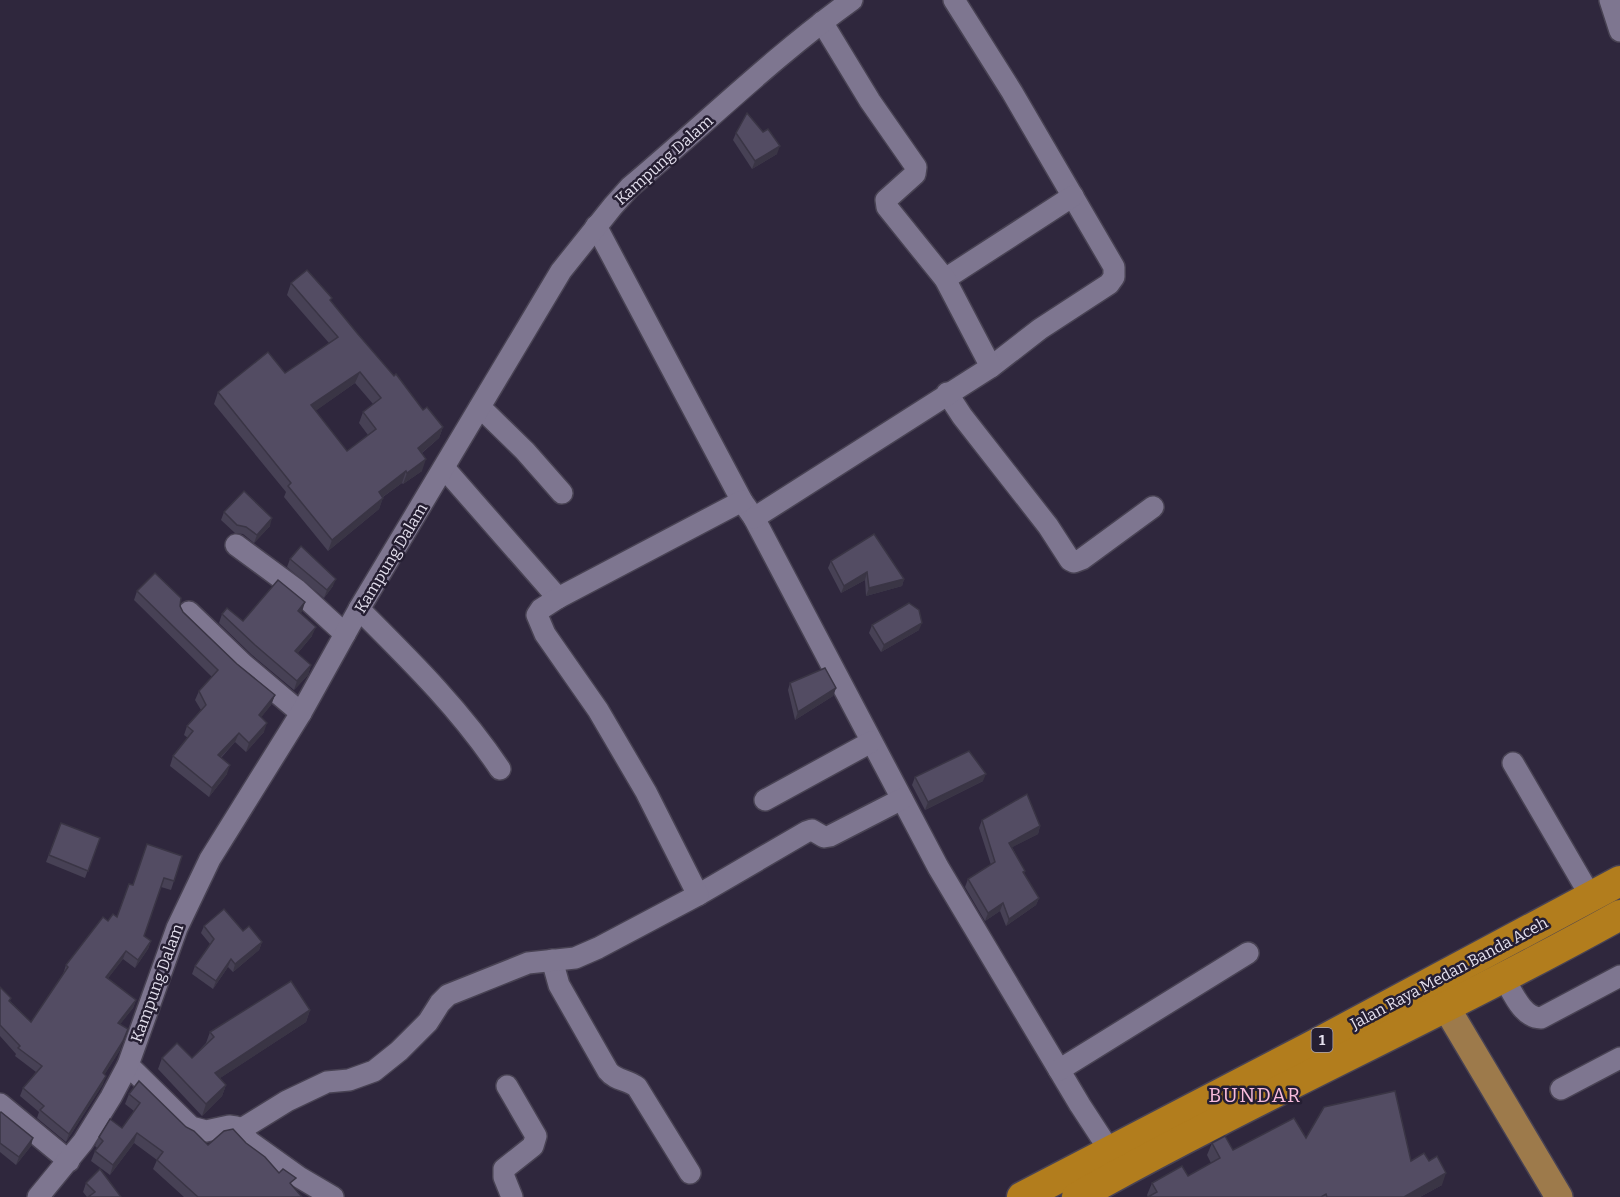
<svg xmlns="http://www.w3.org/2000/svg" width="1620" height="1197" font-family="Bitter,serif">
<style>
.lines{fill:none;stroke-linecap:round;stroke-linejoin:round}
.minor-casing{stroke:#484253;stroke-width:24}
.major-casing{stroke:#484253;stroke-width:30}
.highway-casing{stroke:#484253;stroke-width:33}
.minor{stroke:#7e7690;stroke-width:21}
.major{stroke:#9d7a4b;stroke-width:27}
.highway{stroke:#b27d1d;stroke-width:30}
.wall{fill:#474155;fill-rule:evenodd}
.shaded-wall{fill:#3a3545}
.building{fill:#534c63;stroke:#3a3545;stroke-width:1.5;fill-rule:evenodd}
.labels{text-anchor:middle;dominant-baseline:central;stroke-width:5;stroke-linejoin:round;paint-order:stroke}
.shield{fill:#251e32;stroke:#aaa5b5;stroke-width:1.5}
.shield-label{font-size:15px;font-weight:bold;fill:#e3dfed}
.street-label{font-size:16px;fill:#e3dfed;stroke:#251e32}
.quarter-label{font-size:20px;letter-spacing:1.5px;fill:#f8bcdc;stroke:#251e32}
</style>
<rect width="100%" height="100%" fill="#2f273d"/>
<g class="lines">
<defs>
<g id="minor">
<polyline points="954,0 1012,92 1114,267 1114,277 1109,284 1040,329 991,367"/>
<polyline points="1610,0 1620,31"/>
<polyline points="596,226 742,501 754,518 938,867 1080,1105 1110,1151"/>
<polyline points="945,279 1073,196"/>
<polyline points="947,393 962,416 1048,526 1070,560 1074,562 1082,559 1153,507"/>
<polyline points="480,407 525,451 562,493"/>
<polyline points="445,469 558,598"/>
<polyline points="754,518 991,367 945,279 887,207 886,200 915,174 916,167 870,101 822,22"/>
<polyline points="236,545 297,590 345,634"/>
<path d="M359,609c51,51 101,100 141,160"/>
<polyline points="189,612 243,664 301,713"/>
<polyline points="1513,763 1591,897"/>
<polyline points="765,800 871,742"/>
<polyline points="698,895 806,832 812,830 824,837 830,836 902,799"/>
<path d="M552,960l7,25 49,86c8,10 19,8 29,16l53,86"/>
<path d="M1503,976c9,15 19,42 38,42l79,-42"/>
<polyline points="128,1065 191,1127 206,1131 229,1126 236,1127 250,1142 299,1177 333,1197"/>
<polyline points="1059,1070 1248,953"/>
<polyline points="507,1086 536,1136 533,1146 504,1169 504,1177 512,1197"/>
<polyline points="1561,1089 1620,1058"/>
<polyline points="0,1104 69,1161"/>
<polyline points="240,1130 287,1101 327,1082 349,1080 374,1071 399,1051 428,1022 440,1003 448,995 528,963 575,958 598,948 698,895 646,792 598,710 545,634 537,615 541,609 558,598 742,501"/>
<path d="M38,1197l45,-55 28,-45 17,-32 49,-137 33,-69 91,-146 58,-104 202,-338 52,-65 17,-19c74,-62 144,-131 222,-187"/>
</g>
<polyline id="major" points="1446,1007 1559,1197"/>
<g id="highway">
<polyline points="1022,1197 1312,1046 1620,881"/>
<path d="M1077,1197c178,-100 365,-183 543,-282"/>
</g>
</defs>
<use href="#minor" class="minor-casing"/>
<use href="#major" class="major-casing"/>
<use href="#highway" class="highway-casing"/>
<use href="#minor" class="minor"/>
<use href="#major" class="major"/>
<use href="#highway" class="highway"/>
</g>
<g class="wall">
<polygon points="736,133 777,154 752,169 733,140"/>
<path d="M291,283l40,18 26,32 66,77 20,17 -4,11 -17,15v18l-19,13 -1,-1 -19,14 -4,12 -51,42 -44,-54 2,-5 -72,-88 4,-12 67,-19 44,-30 -42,-48zM355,383l18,21 -10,8 -4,11 9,12 -21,16 -32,-40z"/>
<polygon points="224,512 270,526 254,543 243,534 235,533 221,520"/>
<polygon points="290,559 333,586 324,598 287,567"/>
<polygon points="831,561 904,579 902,586 866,596 865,580 841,593 828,568"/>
<polygon points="137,591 180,606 183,612 237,664 275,695 271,705 261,717 264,732 246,752 235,742 221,758 227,774 209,797 170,766 173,756 188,738 184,735 187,726 201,710 195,700 199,691 212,677 134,600"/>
<polygon points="305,602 300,613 312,636 297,654 311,665 308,675 294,690 252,655 219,623 222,614 243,621"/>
<polygon points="872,625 919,630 881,652 869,633"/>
<polygon points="790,683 836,688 833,696 795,720 788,690"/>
<polygon points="915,777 983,781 925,810 912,785"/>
<polygon points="982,820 1040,826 1038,834 1012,847 1025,871 1024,873 1039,898 1036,905 1006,926 1000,911 985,921 965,887 968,879 991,865 979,828"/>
<polygon points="61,823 100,838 85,878 46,862"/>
<polygon points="182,856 171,890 161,887 144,936 151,941 148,949 135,968 123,959 108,978 136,1000 133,1008 120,1024 120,1050 104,1075 103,1084 66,1142 37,1118 39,1112 20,1096 23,1088 36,1072 15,1056 16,1054 0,1036 0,987 10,1001 31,1022 63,974 66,965 108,921 117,917 133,885"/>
<polygon points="204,926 243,931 262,942 259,950 233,972 228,967 213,989 192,974 195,966 210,944 201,933"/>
<polygon points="310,1010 306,1022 220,1078 226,1085 222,1096 202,1116 158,1069 162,1058 192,1058 206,1043 210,1032"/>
<polygon points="129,1094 186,1127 208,1145 246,1143 293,1186 302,1197 184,1197 153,1169 157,1160 134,1143 110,1175 91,1161 95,1151 97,1148 95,1146 99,1137 122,1128 134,1111 125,1104"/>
<polygon points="0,1113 31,1146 16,1165 0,1152"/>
<polygon points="1306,1138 1411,1161 1442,1185 1420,1197 1148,1197 1147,1195 1152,1183 1188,1176 1211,1163 1207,1155 1212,1143 1233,1150"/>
<polygon points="86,1183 121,1197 87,1197 83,1192"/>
</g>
<g class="shaded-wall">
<polygon points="780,146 777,154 752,169 755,161"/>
<polygon points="360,372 355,383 307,417 311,405"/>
<polygon points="443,427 439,438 414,459 418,448"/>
<polygon points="426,459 422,471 403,484 407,473"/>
<polygon points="406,471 402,483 374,503 379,492"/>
<polygon points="383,498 379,509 328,551 332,540"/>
<polygon points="272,518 270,526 254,543 257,535"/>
<polygon points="867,572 865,580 841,593 844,586"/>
<polygon points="336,579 333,586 324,598 327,590"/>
<polygon points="904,579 902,586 866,596 869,588"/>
<polygon points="305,602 302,612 294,620 298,611"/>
<polygon points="922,623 919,630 881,652 884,645"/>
<polygon points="316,627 312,636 291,661 295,651"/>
<polygon points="311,665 308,675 294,690 297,681"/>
<polygon points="836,688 833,696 795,720 798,712"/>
<polygon points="275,695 271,705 256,724 259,715"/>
<polygon points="267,723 264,732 246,752 249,743"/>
<polygon points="239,733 235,742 214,764 218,755"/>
<polygon points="230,765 227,774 209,797 212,788"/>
<polygon points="986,774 983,781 925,810 928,802"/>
<polygon points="1040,826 1038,834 1007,850 1009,843"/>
<polygon points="1039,898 1036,905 1006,926 1009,919"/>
<polygon points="1003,903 1000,911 985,921 988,913"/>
<polygon points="151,941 148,949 135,968 138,960"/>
<polygon points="262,942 259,950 233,972 235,964"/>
<polygon points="126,951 123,959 103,985 106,977"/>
<polygon points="231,959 228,967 213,989 216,981"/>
<polygon points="136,1000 133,1008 115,1031 118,1023"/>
<polygon points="310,1010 306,1022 211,1084 215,1073"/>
<polygon points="123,1041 120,1050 100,1082 103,1073"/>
<polygon points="106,1076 103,1084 66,1142 69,1134"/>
<polygon points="226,1085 222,1096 202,1116 206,1104"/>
<polygon points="137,1133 134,1143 110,1175 113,1165"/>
<polygon points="33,1138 31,1146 16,1165 19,1157"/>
<polygon points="1446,1173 1442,1185 1420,1197 1404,1197"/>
</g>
<g class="building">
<polygon points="747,113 763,132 768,129 780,146 755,161 736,133"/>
<path d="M307,270l25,28 -2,2 27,33 37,43 2,-2 27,36 4,-3 16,20 -25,21 8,11 -19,14 -1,-2 -27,21 4,6 -51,42 -44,-54 3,-3 -73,-91 50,-40 17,21 53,-36 -47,-54zM360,372l21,26 -18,14 13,17 -29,22 -36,-46z"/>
<polygon points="244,491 272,518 257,535 246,527 237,525 224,512"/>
<polygon points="874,534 904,579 869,588 867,572 844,586 831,561"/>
<polygon points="301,546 336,579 327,590 290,559"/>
<polygon points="155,573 181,598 180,606 183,612 237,664 275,695 259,715 267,723 249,743 239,733 218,755 230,765 212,788 173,756 193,731 187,726 206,705 199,691 218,670 137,591"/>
<polygon points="278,580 305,602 298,611 316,627 295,651 311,665 297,681 255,645 222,614 227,608 243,621"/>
<polygon points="909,603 919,610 922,623 884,645 872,625"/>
<polygon points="825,668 836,688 798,712 790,683"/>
<polygon points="969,751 986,774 928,802 915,777"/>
<polygon points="1027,794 1040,826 1009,843 1025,871 1023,872 1039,898 1009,919 1003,903 988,913 968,879 995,862 982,820"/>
<polygon points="61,823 100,838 88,871 49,855"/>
<polygon points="147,844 182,856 174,881 164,878 144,936 151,941 138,960 126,951 106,977 136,1000 118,1023 128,1029 123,1041 103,1073 106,1076 69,1134 40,1110 44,1106 23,1088 42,1066 18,1048 20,1046 0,1025 0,987 11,998 9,1001 31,1022 68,967 66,965 103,917 108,921 113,914 117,917 129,884 133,885"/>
<polygon points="224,909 243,931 249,926 262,942 235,964 231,959 216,981 195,966 214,939 204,926"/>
<polygon points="291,981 310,1010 215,1073 226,1085 206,1104 162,1058 177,1043 192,1058 214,1037 210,1032"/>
<polygon points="139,1081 186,1127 194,1131 208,1145 224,1131 233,1129 246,1143 265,1157 279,1173 283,1169 296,1178 290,1183 302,1197 198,1197 157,1160 163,1152 137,1133 113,1165 95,1151 103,1141 99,1137 110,1119 122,1128 140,1103 129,1094"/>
<polygon points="1395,1091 1411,1161 1424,1153 1429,1161 1437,1156 1446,1173 1404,1197 1327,1197 1326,1194 1321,1197 1148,1197 1157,1192 1152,1183 1182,1166 1188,1176 1220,1158 1212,1143 1225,1136 1233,1150 1294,1118 1306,1138 1324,1107"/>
<polygon points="1,1112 33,1138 19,1157 0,1143 0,1113"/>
<polygon points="100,1169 121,1197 88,1197 95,1192 86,1183"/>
</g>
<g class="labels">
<rect class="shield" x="1311.5" y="1028" width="21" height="24" rx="4.5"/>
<g class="shield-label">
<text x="1322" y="1040">1</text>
</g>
<g class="street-label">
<text transform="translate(664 160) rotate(-42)">Kampung Dalam</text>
<text transform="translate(391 558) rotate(-59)">Kampung Dalam</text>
<text transform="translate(1449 973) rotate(-28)">Jalan Raya Medan Banda Aceh</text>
<text transform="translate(157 983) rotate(-70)">Kampung Dalam</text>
</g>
<g class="quarter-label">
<text x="1255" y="1095">BUNDAR</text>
</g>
</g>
</svg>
